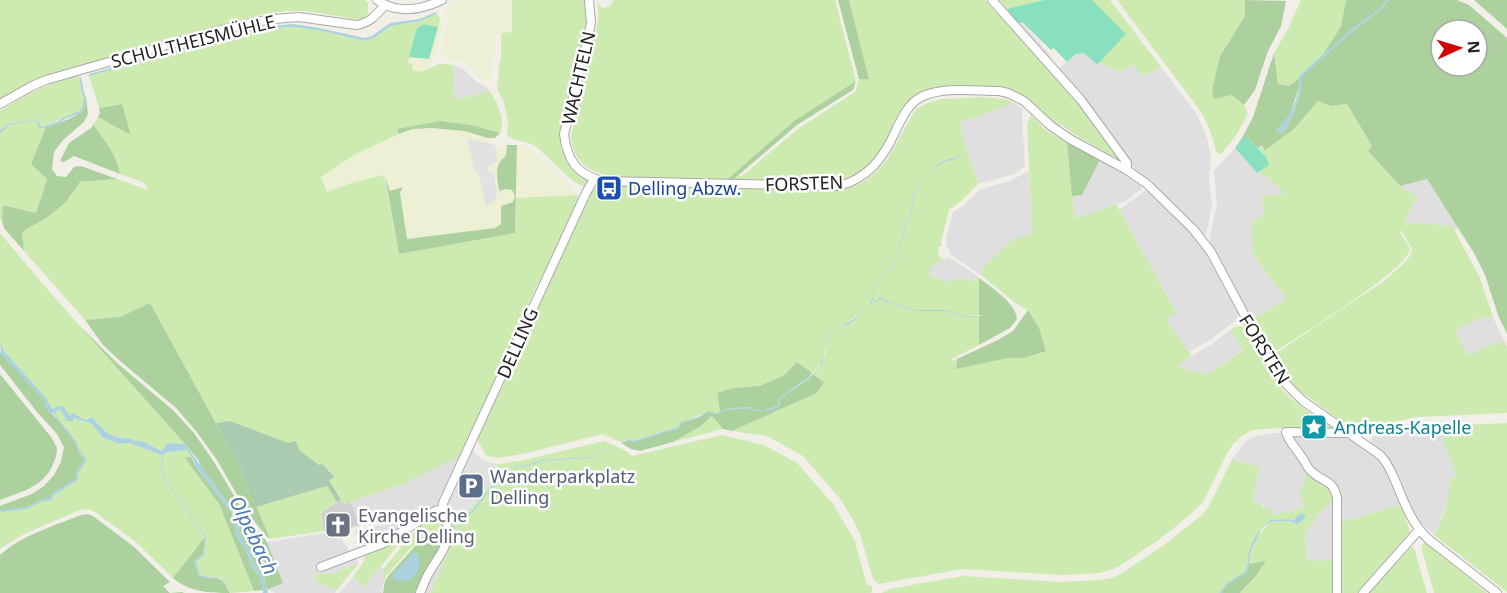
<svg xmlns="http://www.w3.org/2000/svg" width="1507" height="593" font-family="'Noto Sans',sans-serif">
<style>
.residential{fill:#e0dfdf}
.religious{fill:#d0d0d0}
.farmland{fill:#eef0d5}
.grass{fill:#cdebb0}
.forest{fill:#add19e;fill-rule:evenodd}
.cemetery{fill:#aacbaf}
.pitch{fill:#88e0be}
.parking{fill:#e2e2e2}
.water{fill:#aad3df}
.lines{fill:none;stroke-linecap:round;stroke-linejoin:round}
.minor-casing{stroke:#a9a9a9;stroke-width:10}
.minor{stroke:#fff;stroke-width:8}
.labels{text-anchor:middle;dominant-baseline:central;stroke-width:5;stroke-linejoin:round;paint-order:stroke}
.street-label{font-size:18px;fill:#222;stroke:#fff}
.transit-label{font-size:18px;fill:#164399;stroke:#fff;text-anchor:start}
.culture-label{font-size:18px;fill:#0d838f;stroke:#fff;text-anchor:start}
.service-label{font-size:18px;fill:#4e5e75;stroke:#fff;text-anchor:start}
.worship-label{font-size:18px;fill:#5b616d;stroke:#fff;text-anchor:start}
.water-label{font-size:20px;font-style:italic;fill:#4a7aab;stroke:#fff}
</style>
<rect width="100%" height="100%" fill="#f2efe9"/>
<g class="residential">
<polygon points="1084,53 1096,64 1099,63 1120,72 1132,63 1143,76 1161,67 1195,112 1201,123 1207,138 1211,158 1209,179 1212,205 1206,235 1204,236 1136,170 1058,69 1077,54"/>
<polygon points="453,65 463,69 477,82 487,87 490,91 458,99 454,98"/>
<polygon points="1015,103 1023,109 1022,115 1025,163 1023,168 1014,174 978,184 964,143 960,122"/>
<polygon points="1235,148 1257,173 1259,172 1267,177 1285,194 1264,214 1251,222 1253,243 1252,253 1286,299 1252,319 1209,241 1217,204 1214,171"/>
<polygon points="1100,160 1137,181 1141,185 1141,189 1126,201 1075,219 1072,196 1082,195"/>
<polygon points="1029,171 1032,233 1011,242 982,268 981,275 951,255 947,246 946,239 953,212 963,206 981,189 1010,181"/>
<polygon points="1427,179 1459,227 1454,230 1452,226 1404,222 1400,186"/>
<polygon points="1145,191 1147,191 1199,240 1239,313 1235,321 1210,340 1188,352 1165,319 1176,311 1119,210"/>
<polygon points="948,257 972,272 978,277 973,282 955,282 947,283 939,278 931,277 929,270 929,268 940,259 947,259"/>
<polygon points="1493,317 1504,341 1490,345 1468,357 1455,330 1477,319"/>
<polygon points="1230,330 1243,349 1208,374 1190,371 1178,365 1196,353 1212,344"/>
<polygon points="1440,426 1444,443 1456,475 1449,480 1449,494 1438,528 1434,535 1416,518 1389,458 1382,450 1371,443 1373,436 1419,427"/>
<polygon points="1276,433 1281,433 1308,473 1300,490 1304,508 1272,515 1261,504 1252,502 1260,467 1232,459 1247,440 1256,436"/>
<polygon points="1319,434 1348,437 1377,457 1384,465 1401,505 1341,522 1341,506 1311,468 1291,438 1292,435"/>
<polygon points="461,454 444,494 434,508 430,510 361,525 350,502 403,484"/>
<polygon points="1334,499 1334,560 1307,561 1305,533 1318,515"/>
<polygon points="419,517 392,536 366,548 354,531"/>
<polygon points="324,533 334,534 338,540 341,538 350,552 359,563 331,574 319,574 315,581 337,590 335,593 275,593 269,590 283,583 267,542"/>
<polygon points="451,540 445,562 430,593 425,593"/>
<polygon points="381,566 383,569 384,581 382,593 339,593 353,577 364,587"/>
</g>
<polygon class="religious" points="341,500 344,504 350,502 361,525 353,527 341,535 339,535 335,529 324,531 321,513"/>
<g class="farmland">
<polygon points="458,0 512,0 512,32 497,34 490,82 478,77 470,66 462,64 462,62 461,63 444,59 440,52 448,22 444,10"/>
<polygon points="440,19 444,23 434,60 430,67 422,72 412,70 408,64 409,57 437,27"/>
<polygon points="431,128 464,131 488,138 491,151 498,146 507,145 506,157 498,165 497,178 499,191 505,189 512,190 515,196 513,202 501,206 501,224 495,228 407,239 400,193 403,188 390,191 384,175 351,183 327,192 321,177 354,155 412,129"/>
<polygon points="517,145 524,146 533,151 568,183 577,195 516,198"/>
</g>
<g class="grass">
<polygon points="0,0 365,0 368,3 368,12 364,18 355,19 305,11 289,11 264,14 210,28 37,79 14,91 0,100"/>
<path d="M512,0h72l2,14v12l-22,90 -2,18 25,46v4l-2,3c-21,-8 -33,-30 -52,-42 -9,-5 -20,-4 -26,-10l1,-14 -4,-18 -7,-15 2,-17 -1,-2 3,-11v-25l11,-1z"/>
<path d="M613,0h222l21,81 -62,40 -61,54 9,1 57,-48 56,-36 4,-11v-2h10l-20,-79h136l91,101 42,57 -1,1 -45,-26 -10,-8h-8l-55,-37 -81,8 -37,59 -18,19 -25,9 -223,-4v-3c-24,-1 -43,-15 -44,-40l23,-99c5,-12 5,-22 3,-35l5,6 6,-1 3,-2z"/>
<polygon points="1000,0 1044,0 1007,9"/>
<polygon points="1092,0 1110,0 1161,67 1143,76 1132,64 1120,72 1099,63 1126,34"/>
<path d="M1117,0h128v16l-25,40 -6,43 18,-4 12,10 4,9 -13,23 -14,17 -5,-2c-4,-16 -8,-30 -17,-43z"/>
<polygon points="1301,0 1346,0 1341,26 1321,58 1289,86 1278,84 1274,53 1288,29"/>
<path d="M437,14l3,5 -2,8 -14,-3 -7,4 -9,35 5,1 -1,6 9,2 18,-8h7l7,1 1,33 5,1 31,-8c7,13 16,27 10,42l-29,-8 -74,4 2,5 -45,21 -33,22 6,15 24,-9 33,-8 15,79 116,-21 1,-35 61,-3 3,5 -49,98 -8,23 -25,51 -10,26 -19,36 -8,21 -58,29 -59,20 -15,-24 6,-3 -5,-6 -11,-6 -31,-22 -58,-22 -14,2 -66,-120 -30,14 -35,3 -61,-69 -2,-19 26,-15 17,-14 15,-21 37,-3 31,11 -3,-7 -25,-9c-5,-20 -15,-33 -27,-49l5,-8 32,17 -8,-30 -23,4 -10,-32 171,-47 33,-2 25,3 47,11 9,-3 17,-12 29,-5z"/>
<path d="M76,76l3,1 3,17 2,4c-1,3 0,7 -2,10 -3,5 -35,17 -42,19l-2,-6 -5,-2 -25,5 -8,6v-19l30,-18 24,-10z"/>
<path d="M984,97l20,2 11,4 -55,19 4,21 14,41 -18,18 -11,8 -8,32 1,4 -3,1c-2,5 -1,9 4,12l-10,5 -4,6 2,7 8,1 8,5 3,-4 5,3 4,-5 14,5 5,-5 1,1v37l-13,1 -22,-6h-25l-27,-7 -12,-6 -9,7c5,-15 9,-30 23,-37l10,-34 1,-9 6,-9 4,-22 8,-17 20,-15 13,-3 -14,3 -19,15 -9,17 -4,22 -6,9 -1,9 -9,33c-15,8 -19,24 -24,39l-7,4 -16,15 -11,4 -6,5 -8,29 -10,11 -15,-11 -14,14 -25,10 -24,2 -17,5 3,19c-5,1 -10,-1 -15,1 -8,3 -16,7 -24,9l-3,5 -45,14 -4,-2 -9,3 -17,-8 -80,20 -24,4 -12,-2 -10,-16 12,-26 14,-28 86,-191 6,-6 7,-4 226,6 15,-1 19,-7 13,-10 12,-13 29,-51 14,-7 12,-3z"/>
<path d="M1318,101l13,5 16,-2 25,42 -4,5 32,35 17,11 -13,25 48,4 28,52 13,39 -16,2 -22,11 13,26 22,-11 14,-4 3,6v66l-89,4 -48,10 -15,-1 -14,-5 -45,-33 -14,-17 -10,-15 112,-75 18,-16 9,-10 1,-6 -11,-19 -1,2 10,17c-4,22 -115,90 -139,105l-19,-35 34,-20 -34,-46 1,-10 -2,-21 13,-8 -2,-18 23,-2 -18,-17 -8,-5 9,-7 -2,-8 -8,-9 5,-3 4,4 27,-20z"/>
<path d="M1031,115l16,16 20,12 8,76 41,-15 60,108 -10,7 22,32 4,4 -14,11 12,5 18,3 35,-24 -13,-20c6,-4 10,-5 16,-2 12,23 22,47 40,66 14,14 34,25 51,36h-19v-2l-3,-1v-3h-9l-2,5 -29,-1 -23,2 -10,6 -9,8 -7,11 -23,47 -12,12 -31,25 -42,28 -18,6 -39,2 -98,-6 -85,15 -5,-5 -13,-45 -6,-12 -13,-22 -38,-44 -36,-20 -35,-5 85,-38 7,-11 -11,-8 10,-12 8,-29 5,-5 12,-3 8,-6 7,-10 17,-11 12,6 26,7h25l24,6 12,-1v29l-28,14 1,2 5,-2 -1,9 52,-10h16l4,-48 -10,-5 -37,-30 1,-7 29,-27 21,-8 -5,-109z"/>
<polygon points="33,120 37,122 39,129 46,127 31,164 47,178 36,213 4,205 2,220 0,219 0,132 9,125"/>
<path d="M0,233l47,56 138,155 -17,-1 -5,8 -21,-10h-7l-5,-3c-19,2 -27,-8 -38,-21l-6,3 -5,-3 -11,-1 -6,-9 -11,2 -3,-2 -3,-8 -43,-48 -4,-8z"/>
<path d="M60,409l7,12 6,-3 19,6 11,14 17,6 9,-1 33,12 -1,17 2,5 42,60 -32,41 -37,-36 -41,-30 -7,-3 -8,1 -56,24 -24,15v-36l2,-1 25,-3 14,-7 11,-2 2,-5 24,-15c0,-8 4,-16 3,-23 0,-16 -20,-31 -26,-45z"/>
<polygon points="713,416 723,429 673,442 701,426"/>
<path d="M1507,423v169l-73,-57c8,-13 17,-40 15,-55l7,-5 -12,-32 -4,-17z"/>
<path d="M722,435l42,10 33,18 36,41 22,37 12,45 4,-1 2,7 -3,1h-440c10,-21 22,-41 21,-65l21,-15 19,-24 25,-22 12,-1 13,-5 50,-3 23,-13 12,6 6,5z"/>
<polygon points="604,441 613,445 591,457 541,460 528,465 516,466 490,488 471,512 452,526 453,523 467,513 497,476 498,464 525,460"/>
<path d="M187,450l5,7 -6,2 33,45 35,87 -23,2c-13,-24 -10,-12 -31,-18l-4,-13 8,-7 2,-18 -42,-60 -2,-5 1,-18 6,-2z"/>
<path d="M1232,459l28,8 -8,35 9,2 2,4 9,1v6l31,-7 -3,-18 8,-17 23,16 3,10 -16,16 -13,18 2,28 27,-1 -1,33h-93l8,-7 17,-24 -16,2c2,-18 10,-34 24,-43 8,2 17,-3 24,4l8,-7 -2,-4h-2l-7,6 -9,-1 -9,1 -3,-1c-13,9 -18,18 -23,34 -3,6 -2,13 -5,20l-18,10 -8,10h-337l7,-4 74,-13 98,6 40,-2 11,-2 10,-5 42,-28 38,-30 7,-9z"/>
<polygon points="327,486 337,502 321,513 324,531 270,539 256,507"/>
<polygon points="1401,505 1411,535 1358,593 1340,593 1341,522"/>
<path d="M433,516c8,0 11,7 12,14 -10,4 -20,7 -28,13 -10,8 -27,27 -33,38l-1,-12 35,-42z"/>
<polygon points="410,530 364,587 353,577 363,563 367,551"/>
<polygon points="1425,542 1487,593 1434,593 1421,546"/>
<polygon points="1408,546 1414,548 1427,593 1366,593"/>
<polygon points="359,563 337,590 315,581 316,574 331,574"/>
</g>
<g class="forest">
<polygon points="838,0 849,0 869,79 859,79"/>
<polygon points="1245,0 1286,1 1281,26 1268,51 1255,90 1244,105 1232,95 1214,99 1212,91 1220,56 1245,16"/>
<polygon points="1346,0 1386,0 1381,8 1353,28 1321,58 1341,26"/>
<path d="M1389,0h68l12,5 38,33v296l-9,-19 -13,-40 -11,-22 -47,-74 -27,7 -32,-35 4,-5 -25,-42 -16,2 -13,-5 -24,28 -27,20 -2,1 -3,-5 -4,3 -11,-11 -5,1 11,-21 21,-64 4,31 11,2 10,-8 1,7 -10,29 -13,16 6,4c8,-17 21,-38 18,-57l53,-47 28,-21zM1441,30h36v36h-36z"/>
<polygon points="1474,0 1507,0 1507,29"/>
<polygon points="856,81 853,90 797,125 734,179 728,179 794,121"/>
<path d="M86,97l2,17 -4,8 -21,18 -9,12 -2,17 5,7 9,1 8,-10 7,-1 36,13 -37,3 -15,21 -17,14 -26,15 2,19 -20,-23 -2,-8 1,-15 33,8 11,-34 -16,-15 15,-37c7,-1 32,-11 36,-16 3,-3 3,-9 4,-14z"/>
<polygon points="122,104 131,135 98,117 100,113 99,108"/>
<polygon points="440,121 471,125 500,133 495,138 488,138 464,131 431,128 412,129 399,134 397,129"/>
<path d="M93,125c12,15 23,29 27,49l-46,-18 -10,6 -4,-1 9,-18 22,-15z"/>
<polygon points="1067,143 1100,160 1082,195 1072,196"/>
<path d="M507,145h10l-2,88 -116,21 -14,-78 5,15 13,-4 -3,6 7,46 88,-11 6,-4v-18l12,-4 2,-6 -3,-6 -6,-1 -7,2c-1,-8 -4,-19 0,-27 6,-10 7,-3 8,-19z"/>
<path d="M979,278c12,9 37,25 38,41l-7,9 -31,17v-29h3l-3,-1z"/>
<polygon points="150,303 240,467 270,539 266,536 247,512 217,460 196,431 176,408 119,360 103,345 85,320 120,317"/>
<polygon points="1028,310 1039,328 1046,351 1024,358 1008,358 956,369 957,359 998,340 1013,331"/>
<polygon points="78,324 117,363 174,411 194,433 214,462 245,514 267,542 283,583 267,590 264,579 253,562 251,553 241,536 234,512 200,465 199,461 185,444"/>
<path d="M0,352l45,49 1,7c7,5 24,26 29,34 3,6 3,12 9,17l-8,15v5l-23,14 -3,5 -9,2 -14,7 -27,4v-5l2,-1 30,-11 12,-8 10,-11 7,-13 3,-15 -7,-13 -20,-22 -37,-47z"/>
<path d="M797,362l15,11 -4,5 -27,19 -3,3 1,5c-9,4 -22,9 -29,2l-25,2 -5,3 -3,-19 17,-5 25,-2 24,-10z"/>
<path d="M0,374l51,63c2,4 6,9 6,13 0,4 -2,10 -4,14 -8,22 -32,28 -53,36z"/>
<polygon points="813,374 824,382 817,393 732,431 723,429 712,416 701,426 673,442 640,451 631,449 621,443 629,440 633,442 679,428 681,423 698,418 708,412 718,414 726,410 750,408 752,411 768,411 780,406 779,401 782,397 809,379"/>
<polygon points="192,457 195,466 232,513 237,537 248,554 250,564 261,579 263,590 254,591 219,504 185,458"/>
<path d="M88,514l5,2 40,30 37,36 -7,4 7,7 12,-1 2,1h-184v-38c22,-20 54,-29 81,-40z"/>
<polygon points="445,531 443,541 422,578 415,593 383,593 385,581 389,575 417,544 426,539"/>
<path d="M205,537l-2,17 -9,7 5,15c20,7 17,-7 31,17 -20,0 -41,-1 -57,-15z"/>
<polygon points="1266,561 1255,577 1240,593 1221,593 1228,584 1246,573 1249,564"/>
</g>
<polygon class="cemetery" points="230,421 288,443 296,441 299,450 319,465 322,464 335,477 329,480 341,500 337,502 327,486 256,507 240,467 216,423"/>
<g class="pitch">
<polygon points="1044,0 1092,0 1126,34 1099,63 1096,64 1084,53 1076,54 1067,62 1054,48 1051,50 1023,23 1017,23 1007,9"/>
<polygon points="424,24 438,27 429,59 409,57 417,28"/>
<polygon points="1247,137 1266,157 1269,165 1257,173 1235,148 1242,138"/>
</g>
<g class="parking">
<polygon points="1023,23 1052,57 1048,60 1020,27"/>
<polygon points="467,139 490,143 495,145 496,149 497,161 487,168 489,172 494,173 497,198 486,207 479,174 475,171"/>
<polygon points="472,450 484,461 498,464 497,475 467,513 453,523 452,526 446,510 449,497"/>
<polygon points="353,558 355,563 323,574 321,569"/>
</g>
<g class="water">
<path d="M1386,0h3l-7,9 -28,21 -52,47c1,19 -11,40 -19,57l-6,-3c12,-16 25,-34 22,-55l54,-48 28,-20z"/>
<polygon points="436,12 437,14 420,21 391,26 374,38 365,41 318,30 293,27 260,29 89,76 89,74 260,27 293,24 319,28 365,38 372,36 390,23 420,19"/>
<polygon points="79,77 81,77 84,93 86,97 84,109 80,113 65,119 58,124 39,129 37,122 33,120 9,125 0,133 0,130 8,124 29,120 33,119 38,121 41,127 57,122 63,118 79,111 82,108 84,98 82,94"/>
<path d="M961,154l-5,5 -13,3 -20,14 -8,17 -4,22 -6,9 -1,9 -10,34c-14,7 -18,21 -22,36l8,-6 12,6 26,7h26l22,6h16l-15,1 -24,-6h-25l-26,-7 -12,-5 -17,10 -7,10 -8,6 -12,3 -5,5 -7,20 -1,9 -14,17 -27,19 -3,3 1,5 -12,5h-16l-3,-3 -23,2 -8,4 -10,-2 -10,6 -16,5 -3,5 -46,15 -4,-3 -9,2 9,-3 4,2 45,-14 3,-5 17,-5 10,-6 9,2 8,-4 25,-2c7,7 20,2 29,-2l-1,-5 3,-3c14,-10 31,-18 40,-34 4,-9 5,-24 11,-32 4,-5 11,-4 16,-8 9,-5 12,-13 22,-18 5,-15 9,-31 24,-39l9,-33 1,-9 6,-9 4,-22 9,-17 19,-15 13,-3z"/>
<path d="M0,343l4,8 43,48 3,7 3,3 6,-3 5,1 6,9 2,-3 14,7 6,-3c11,13 19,23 38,21l5,3h7l20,10 6,-8 17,1 49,68 7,24 10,17 2,9 11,17 4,14h-5l-2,-14 -11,-15 -2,-10 -11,-17 -5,-24 -37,-47 -1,-6 -7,-10 -18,2 -6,2 -1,18 2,5 42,60 -2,18 -8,7 4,13c21,7 18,-6 31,18l-11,-15h-16l-5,-2 -5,-15 9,-7 2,-17 -42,-60 -2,-5 1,-17 -33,-12 -9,1 -17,-6 -11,-14 -18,-6 -1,3h-6l-7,-12 -5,3c5,12 15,19 21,30 4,7 4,12 11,17l-9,15v6l-24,15 -2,5 -11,2 -14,7 -25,3 -2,1 1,-3 26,-3 14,-7 9,-2 3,-5 23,-14v-5l8,-15c-5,-5 -6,-11 -10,-17 -6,-10 -15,-18 -20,-29l-4,1 -4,-6 -1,-7 -44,-47z"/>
<polygon points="613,445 614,445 591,458 542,461 528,466 516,467 491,489 472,513 452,527 452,526 471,512 490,488 516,466 528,465 541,460 591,457"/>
<path d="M1299,514h4l3,3 -9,8c-7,-7 -15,-2 -24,-4l-11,7 -11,23 -3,19 -2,4 -18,10 -7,9h-2l8,-10 18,-11c3,-6 3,-13 4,-20 4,-14 12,-25 24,-33l3,1 9,-1 9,1z"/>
<path d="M414,552l3,1c5,13 2,17 -6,27l-14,1 -5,-5z"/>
</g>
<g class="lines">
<defs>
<g id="minor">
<path d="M377,0c20,14 44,10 65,0"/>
<path d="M589,0l2,23 -3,15 -24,96c3,26 13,41 39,47l236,5c30,-8 45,-29 57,-56 6,-12 12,-26 25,-33 21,-11 55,-6 78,-6l9,2 16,8 27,25 19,13 57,31 20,14 46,45 18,23 56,105 14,22 22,22 77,54c9,9 12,19 17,30 8,20 15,38 31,54l69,54"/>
<polyline points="992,0 1081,100 1127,163 1127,170"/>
<path d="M0,104l32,-18 14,-6 156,-45 52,-13 20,-3 25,-2 57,8c14,-2 20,-10 29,-20"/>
<polyline points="321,567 384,543 435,511 442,509"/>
<path d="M420,593c3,-8 6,-15 10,-22 7,-12 19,-26 18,-40 0,-10 -7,-17 -5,-28l143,-310 8,-14"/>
<path d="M1337,593v-95c-4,-19 -13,-15 -25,-26 -5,-4 -7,-11 -11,-16 -5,-8 -12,-14 -15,-24l62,1"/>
<polyline points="1363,593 1419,530"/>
</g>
</defs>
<use href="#minor" class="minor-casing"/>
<use href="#minor" class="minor"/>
</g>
<defs>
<symbol id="bus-square" viewBox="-11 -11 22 22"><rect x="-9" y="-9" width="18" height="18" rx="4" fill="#1a4fb4" stroke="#fff"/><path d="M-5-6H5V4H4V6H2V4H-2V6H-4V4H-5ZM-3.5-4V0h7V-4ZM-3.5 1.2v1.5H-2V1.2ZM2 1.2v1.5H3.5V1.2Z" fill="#fff"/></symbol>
<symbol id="sight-square" viewBox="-11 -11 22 22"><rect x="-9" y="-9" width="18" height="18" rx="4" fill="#0f9aa8" stroke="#fff"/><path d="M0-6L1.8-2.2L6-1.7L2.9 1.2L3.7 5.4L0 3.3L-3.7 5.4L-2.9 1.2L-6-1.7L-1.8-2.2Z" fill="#fff"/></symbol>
<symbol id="parking-square" viewBox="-11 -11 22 22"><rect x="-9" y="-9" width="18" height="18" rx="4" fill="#5c6f8a" stroke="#fff"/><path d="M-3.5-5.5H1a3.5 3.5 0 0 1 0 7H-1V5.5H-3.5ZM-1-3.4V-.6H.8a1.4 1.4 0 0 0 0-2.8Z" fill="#fff"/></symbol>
<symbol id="church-square" viewBox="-11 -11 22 22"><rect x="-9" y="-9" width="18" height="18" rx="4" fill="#6b7280" stroke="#fff"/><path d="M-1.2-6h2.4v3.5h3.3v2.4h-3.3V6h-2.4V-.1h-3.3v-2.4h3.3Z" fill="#fff"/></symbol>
</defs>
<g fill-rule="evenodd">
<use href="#bus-square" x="594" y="173" width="30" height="30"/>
<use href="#sight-square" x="1299" y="412" width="30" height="30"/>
<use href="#parking-square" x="456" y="471" width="30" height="30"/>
<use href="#church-square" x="323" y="510" width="30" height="30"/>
</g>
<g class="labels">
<g class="street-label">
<text transform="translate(193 41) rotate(-14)">SCHULTHEISMÜHLE</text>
<text transform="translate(578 78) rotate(-77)">WACHTELN</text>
<text transform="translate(804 183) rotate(-2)">FORSTEN</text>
<text transform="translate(517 343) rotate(-66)">DELLING</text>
<text transform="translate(1265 349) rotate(58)">FORSTEN</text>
</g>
<g class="transit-label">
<text x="628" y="188">Delling Abzw.</text>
</g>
<g class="culture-label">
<text x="1334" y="427">Andreas-Kapelle</text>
</g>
<g class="service-label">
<text x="490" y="476">Wanderparkplatz<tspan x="490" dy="21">Delling</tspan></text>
</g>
<g class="worship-label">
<text x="358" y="515">Evangelische<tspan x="358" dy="21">Kirche Delling</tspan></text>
</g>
<g class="water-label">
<text transform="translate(254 535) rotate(64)">Olpebach</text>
</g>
</g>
<g transform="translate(1459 48) rotate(86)"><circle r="28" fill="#ffffff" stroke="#a7a7a7" stroke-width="1.5"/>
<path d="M0-4.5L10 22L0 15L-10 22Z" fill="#d40000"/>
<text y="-9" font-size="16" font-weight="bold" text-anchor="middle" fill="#222222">N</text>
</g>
</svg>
